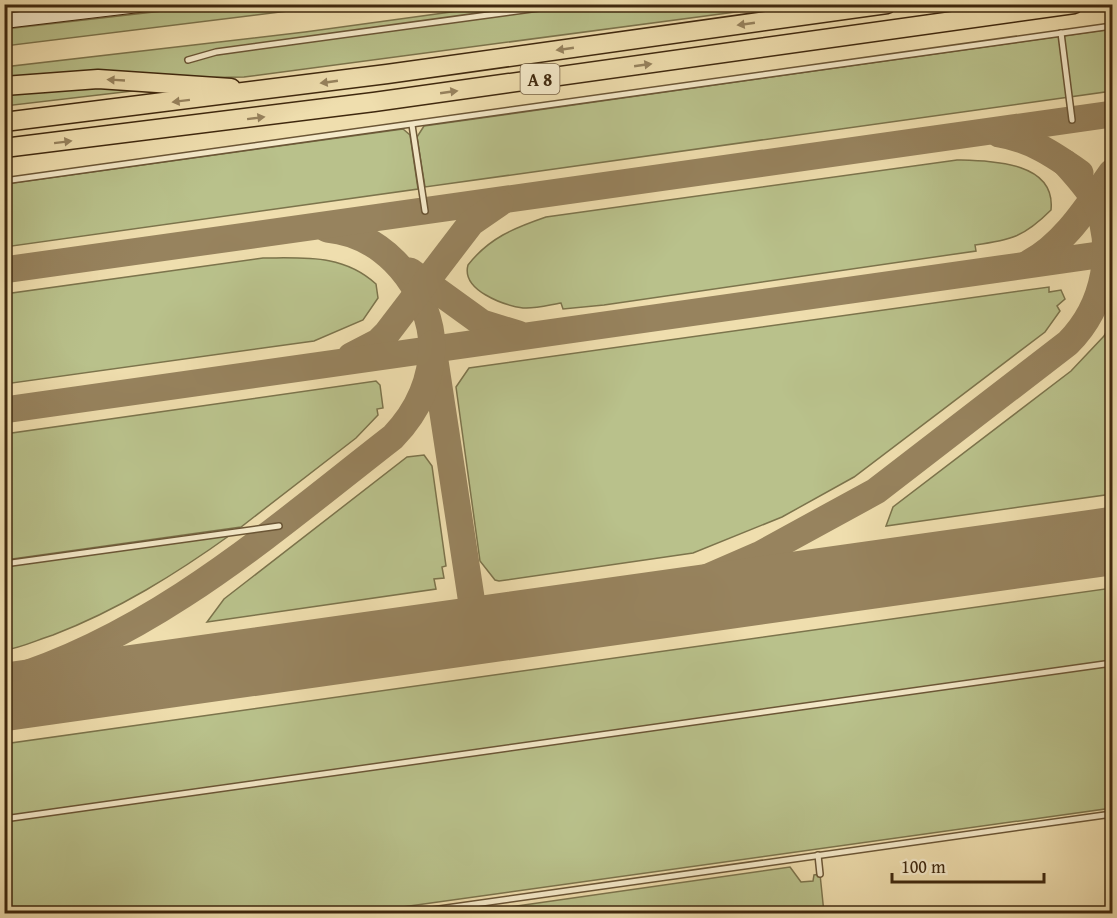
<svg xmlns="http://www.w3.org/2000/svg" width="1117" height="918" font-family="'Gentium Book Plus',serif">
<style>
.green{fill:#b9c18b;stroke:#7c744c;stroke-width:1.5}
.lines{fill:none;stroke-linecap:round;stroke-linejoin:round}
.taxiway{stroke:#97835e;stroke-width:27}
.runway{stroke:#97835e;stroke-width:68}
.lane-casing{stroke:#6b5636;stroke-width:8}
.secondary-casing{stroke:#3f280e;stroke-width:16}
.highway-casing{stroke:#3f280e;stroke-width:21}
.lane{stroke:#f5eaca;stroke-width:5}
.secondary{stroke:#f5eaca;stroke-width:14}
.highway{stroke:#efdeae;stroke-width:18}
.oneway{fill:#97835e}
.labels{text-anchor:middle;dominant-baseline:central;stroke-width:5;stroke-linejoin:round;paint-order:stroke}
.shield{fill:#f5eaca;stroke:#766246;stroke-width:1.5}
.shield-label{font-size:18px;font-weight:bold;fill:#3f280e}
</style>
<rect width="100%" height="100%" fill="#efdeae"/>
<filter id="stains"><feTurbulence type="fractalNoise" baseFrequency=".00333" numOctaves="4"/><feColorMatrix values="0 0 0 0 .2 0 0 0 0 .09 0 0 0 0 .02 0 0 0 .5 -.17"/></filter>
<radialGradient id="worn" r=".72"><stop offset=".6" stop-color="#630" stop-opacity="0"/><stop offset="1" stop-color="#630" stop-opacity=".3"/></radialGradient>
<g class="green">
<polygon points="215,5 336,5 5,46 5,29"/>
<polygon points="502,5 789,5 244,77 5,81 4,67 305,32"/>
<polygon points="1112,29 1112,91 425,187 417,137 424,126"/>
<polygon points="83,86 141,90 5,106 4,94"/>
<polygon points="403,129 410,135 418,189 5,247 5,184"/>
<path d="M957,160c34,1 99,1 94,50 -27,27 -40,30 -76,35l1,6 -372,54 -41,4 -2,-6c-12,2 -26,6 -38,5 -20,-3 -62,-18 -55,-43 21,-27 46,-37 78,-48z"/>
<path d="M263,258c42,0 80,-4 113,26l2,14 -15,22 -49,21 -309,43v-90z"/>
<polygon points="1049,287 1049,292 1061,290 1065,299 1057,306 1060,311 1045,332 854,477 782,517 693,553 499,581 495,580 480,561 456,387 469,368"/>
<polygon points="1112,321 1112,494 886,526 893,507 1071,371 1104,336"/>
<polygon points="376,381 380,385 383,408 377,409 378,415 356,438 241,527 5,560 5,434"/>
<polygon points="424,455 432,466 446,566 442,567 444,578 434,579 436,589 207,622 224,599 407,457"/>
<path d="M233,533c-57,41 -115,77 -180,102 -16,5 -32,13 -48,15l-1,-84z"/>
<polygon points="1112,588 1112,661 5,817 4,744"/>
<polygon points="1112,665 1112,808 359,913 5,913 4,821"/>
<polygon points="790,867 801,882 813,881 814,875 820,874 824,913 460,914"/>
</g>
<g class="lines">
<g class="taxiway">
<path d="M999,134c32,5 55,21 81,39"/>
<path d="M327,229c53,5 92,48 103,99l46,302"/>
<path d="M1029,263c36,-19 60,-59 83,-91"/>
<polyline points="4,270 1112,114"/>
<polyline points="410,271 482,323 518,334"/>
<polyline points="351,356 378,342 387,333 471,223 500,203"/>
<polyline points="4,410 1112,253"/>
<path d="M637,608l122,-53 117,-64 192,-148c37,-37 49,-97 26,-144 -8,-13 -19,-25 -29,-36"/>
<path d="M4,681c150,-45 268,-150 389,-244 25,-26 39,-57 39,-93"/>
</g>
<polyline class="runway" points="4,697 1112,541"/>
<defs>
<g id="lane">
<polyline points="1061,33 1072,120"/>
<polyline points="188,60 216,52 568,4"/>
<polyline points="412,125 425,211"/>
<polyline points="4,181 1112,26"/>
<polyline points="4,564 279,526"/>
<polyline points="4,819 1112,663"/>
<polyline points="818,855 820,874"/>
<polyline points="404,914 1112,814"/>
</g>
<polyline id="secondary" points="4,21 147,4"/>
<g id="highway">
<polyline points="4,86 98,79 231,88"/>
<polyline points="4,122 387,74 887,4"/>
<polyline points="4,148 374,102 1074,4"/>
</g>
</defs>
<use href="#lane" class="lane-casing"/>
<use href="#secondary" class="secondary-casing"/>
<use href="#highway" class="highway-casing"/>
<use href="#lane" class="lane"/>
<use href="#secondary" class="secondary"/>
<use href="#highway" class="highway"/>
</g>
<defs><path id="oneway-solid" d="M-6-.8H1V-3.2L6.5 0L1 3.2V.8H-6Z" transform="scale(1.5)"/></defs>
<g class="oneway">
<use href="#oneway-solid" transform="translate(746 24) rotate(172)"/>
<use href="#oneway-solid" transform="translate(565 49) rotate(172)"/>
<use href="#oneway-solid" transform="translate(643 65) rotate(-8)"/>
<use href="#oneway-solid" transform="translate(116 80) rotate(-177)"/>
<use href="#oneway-solid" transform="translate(329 82) rotate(172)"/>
<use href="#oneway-solid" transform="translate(449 92) rotate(-8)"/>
<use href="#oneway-solid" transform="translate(181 101) rotate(173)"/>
<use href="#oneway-solid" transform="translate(256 118) rotate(-7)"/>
<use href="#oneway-solid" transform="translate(63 142) rotate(-7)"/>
</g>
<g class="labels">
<rect class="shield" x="520.5" y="64" width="39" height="30" rx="4.5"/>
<g class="shield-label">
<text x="540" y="79">A 8</text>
</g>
</g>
<rect width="1117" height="918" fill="none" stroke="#efdeae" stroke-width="24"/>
<rect x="6" y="6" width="1105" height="906" fill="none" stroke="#3f280e" stroke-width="3"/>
<rect x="12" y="12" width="1093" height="894" fill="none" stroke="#3f280e" stroke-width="1.5"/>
<path d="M892 873v9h152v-9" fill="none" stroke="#3f280e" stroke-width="3"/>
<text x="901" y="873" font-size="18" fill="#3f280e" stroke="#f5eaca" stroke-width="4.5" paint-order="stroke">100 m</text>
<rect width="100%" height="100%" filter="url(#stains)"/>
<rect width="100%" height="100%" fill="url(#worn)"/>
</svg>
